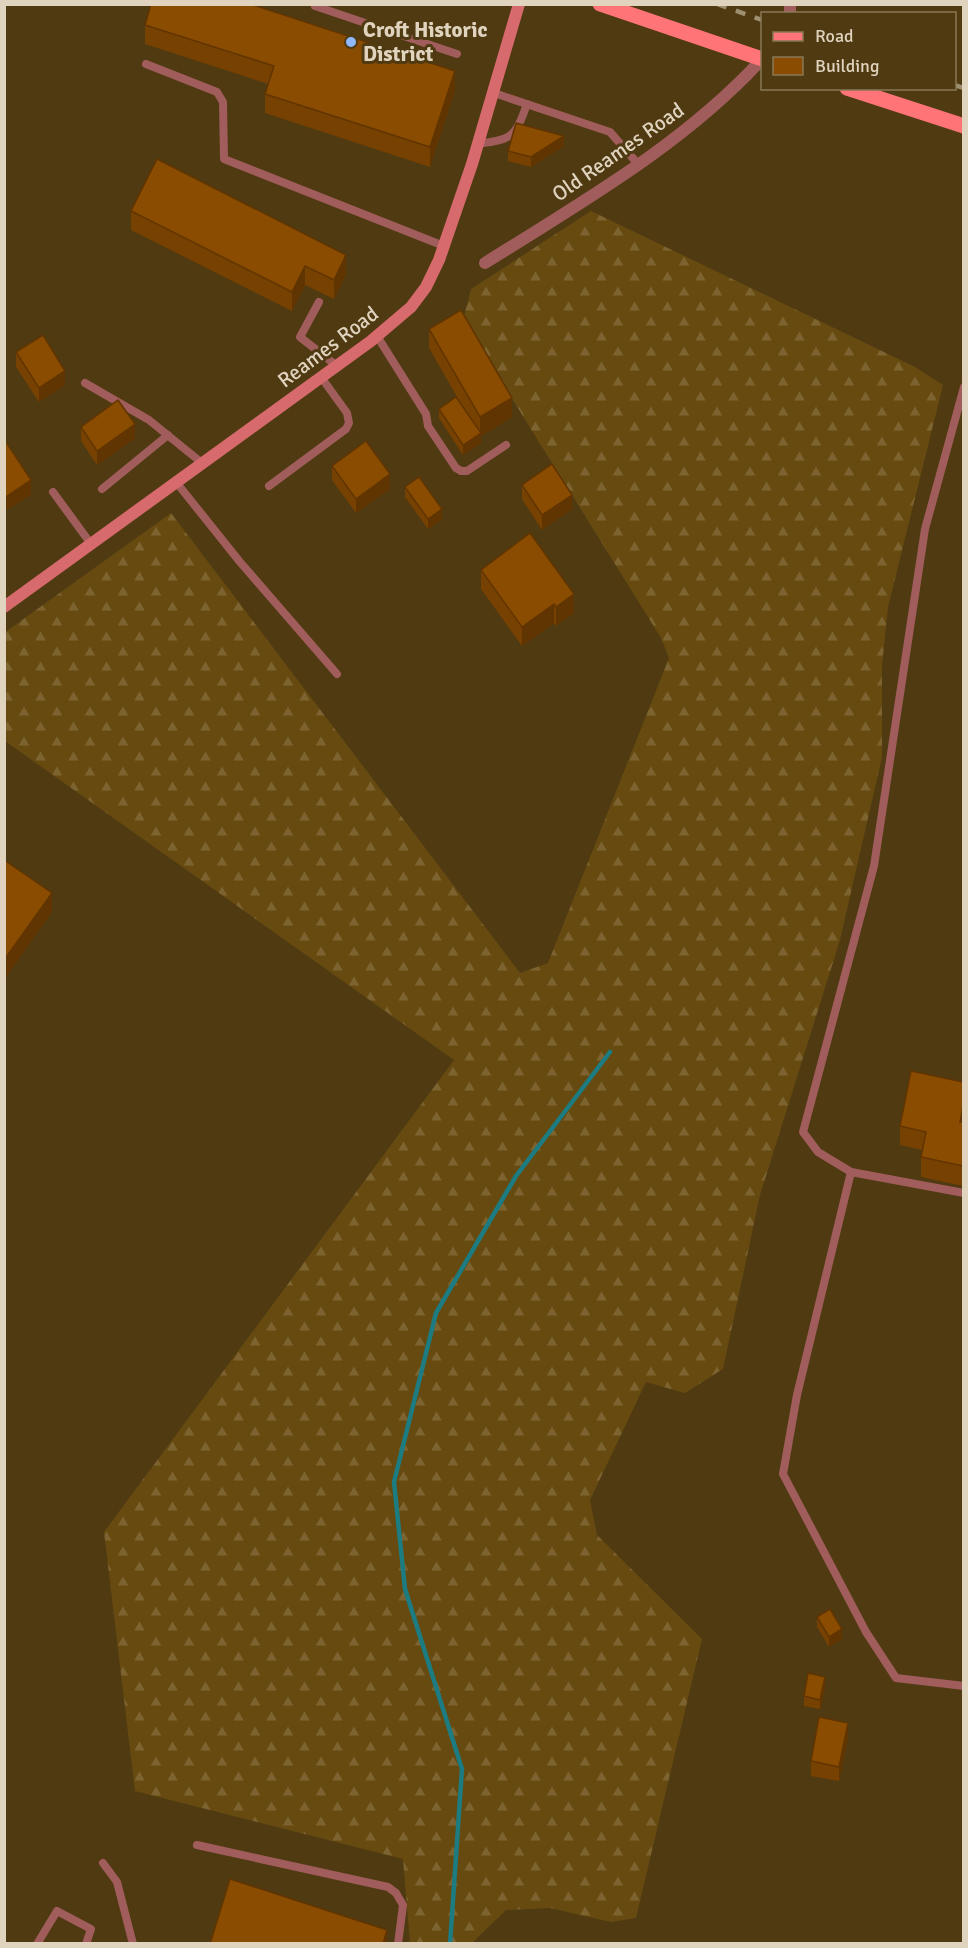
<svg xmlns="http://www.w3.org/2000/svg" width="968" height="1948" font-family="Signika,sans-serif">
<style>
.forest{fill:url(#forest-firs)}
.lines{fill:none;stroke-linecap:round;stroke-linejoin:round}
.stream{stroke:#1c7c81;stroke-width:4.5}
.service{stroke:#a15d5c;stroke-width:8}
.minor{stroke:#a15d5c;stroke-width:12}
.secondary{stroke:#d66a6c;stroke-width:12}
.primary{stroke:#ff7477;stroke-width:15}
.rail{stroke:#9f8f71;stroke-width:4.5;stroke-dasharray:10 10;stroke-linecap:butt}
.wall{fill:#774101}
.shaded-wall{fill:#613501}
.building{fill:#8a4c01;stroke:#613501;stroke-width:1.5}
.poi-dot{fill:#90b8fd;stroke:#4f3a12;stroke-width:2}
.labels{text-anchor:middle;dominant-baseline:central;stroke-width:6;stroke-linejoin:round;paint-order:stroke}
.poi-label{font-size:21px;font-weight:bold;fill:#e1d4bf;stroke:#4f3a12;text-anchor:start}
.street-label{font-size:21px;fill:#e1d4bf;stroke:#4f3a12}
</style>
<defs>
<pattern id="forest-firs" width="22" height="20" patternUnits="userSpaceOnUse" patternTransform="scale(1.5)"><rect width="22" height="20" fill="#674a0f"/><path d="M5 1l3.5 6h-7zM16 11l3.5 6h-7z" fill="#7c6330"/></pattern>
</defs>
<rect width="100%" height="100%" fill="#4f3a12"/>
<polygon class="forest" points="591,211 915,367 943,385 888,607 882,666 882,757 840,940 760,1195 723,1369 685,1393 646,1382 590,1500 597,1535 702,1639 636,1918 611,1922 550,1908 506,1910 472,1943 410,1943 403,1859 135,1791 104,1532 454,1060 5,741 4,633 171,513 520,973 548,963 669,658 661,638 463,320 471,289"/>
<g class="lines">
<polyline class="stream" points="450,1944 462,1769 405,1589 394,1482 436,1313 516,1176 610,1052"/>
<g class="service">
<polyline points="315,6 457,54"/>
<polyline points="146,64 217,92 223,102 224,159 444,246"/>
<polyline points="494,93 610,132 638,164"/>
<path d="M478,144c34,-5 37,-6 49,-40"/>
<polyline points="319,302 300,337 337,366"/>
<polyline points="377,336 426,414 428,426 456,468 461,471 467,471 506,445"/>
<polyline points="85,383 149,420 202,463"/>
<polyline points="964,387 925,529 874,866 803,1132 818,1152 851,1172 964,1193"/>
<polyline points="176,482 240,562 337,674"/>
<polyline points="269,486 346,429 349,423 347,413 321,377"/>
<polyline points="102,489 168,435"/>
<polyline points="53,492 91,544"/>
<polyline points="851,1172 797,1395 783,1474 866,1632 896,1678 964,1686"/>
<polyline points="197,1845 388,1887 396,1893 403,1905 398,1944"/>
<polyline points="103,1863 117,1882 133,1944"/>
<polyline points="37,1944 57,1911 91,1929 86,1944"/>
</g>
<g class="minor">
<polyline points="790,14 790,4"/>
<path d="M485,263c97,-61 199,-119 277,-204"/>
</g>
<polyline class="secondary" points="4,607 371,341 411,307 426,287 439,260 472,164 519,4"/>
<g class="primary">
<polyline points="600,4 762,59"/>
<polyline points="847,88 964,126"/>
</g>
<g class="rail">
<polyline points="717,4 762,20"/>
<polyline points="954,85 964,88"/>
</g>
</g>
<g class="wall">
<polygon points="145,25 455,90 430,167 265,113 265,94 268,84 145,44"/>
<polygon points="564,146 531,167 508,161 508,151"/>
<polygon points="131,211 346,274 334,299 305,285 292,311 131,230"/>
<polygon points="429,329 512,417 481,436 481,443 463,455 439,418 439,409 461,404 429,348"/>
<polygon points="16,352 65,385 39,402 16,367"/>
<polygon points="81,427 135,438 97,465 81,441"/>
<polygon points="332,466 390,489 356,513 332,480"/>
<polygon points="522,485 572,509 542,530 522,499"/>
<polygon points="405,487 442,519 428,529 405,497"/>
<polygon points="481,570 574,613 556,626 554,623 522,646 481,589"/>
<polygon points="963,1082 963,1186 921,1177 921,1157 922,1150 900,1145 900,1126"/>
<polygon points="817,1617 842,1639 829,1647 817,1627"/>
<polygon points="825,1687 820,1709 804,1706 804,1696"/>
<polygon points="848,1738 839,1781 811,1776 811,1761"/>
</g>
<g class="shaded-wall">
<polygon points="455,71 455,90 430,167 430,147"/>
<polygon points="564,136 564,146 531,167 531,157"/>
<polygon points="346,255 346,274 334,299 334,280"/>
<polygon points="305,266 305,285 292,311 292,292"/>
<polygon points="65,371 65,385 39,402 39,388"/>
<polygon points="512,398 512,417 481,436 481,443 463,455 463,445 480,434 480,417"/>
<polygon points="135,424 135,438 97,465 97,451"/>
<polygon points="390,474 390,489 356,513 356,499"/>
<polygon points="31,480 31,495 4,512 4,498"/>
<polygon points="572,495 572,509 542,530 542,515"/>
<polygon points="442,509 442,519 428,529 428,519"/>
<polygon points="574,594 574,613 556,626 556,607"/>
<polygon points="554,604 554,623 522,646 522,627"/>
<polygon points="52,893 52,912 4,980 4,960"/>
<polygon points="963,1106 963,1125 960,1122"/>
<polygon points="842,1629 842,1639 829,1647 829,1637"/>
<polygon points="825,1677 825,1687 820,1709 820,1700"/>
<polygon points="848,1723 848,1738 839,1781 839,1767"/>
<polygon points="387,1930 387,1944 383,1944"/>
</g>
<g class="building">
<polygon points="151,4 250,4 455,71 430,147 265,94 274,66 145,25"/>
<polygon points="516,123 564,136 531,157 508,151"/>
<polygon points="157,159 346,255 334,280 305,266 292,292 131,211"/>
<polygon points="461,310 512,398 480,417 429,329"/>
<polygon points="43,335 65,371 39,388 16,352"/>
<polygon points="456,397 481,433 463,445 439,409"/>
<polygon points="118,400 135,424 97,451 81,427"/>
<polygon points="4,439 31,480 4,498"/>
<polygon points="366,441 390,474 356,499 332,466"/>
<polygon points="552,464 572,495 542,515 522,485"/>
<polygon points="419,477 442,509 428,519 405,487"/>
<polygon points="530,533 574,594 556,607 554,604 522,627 481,570"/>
<polygon points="4,860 52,893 4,960"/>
<polygon points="911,1071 963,1082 963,1106 960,1122 963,1122 963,1166 921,1157 926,1132 900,1126"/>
<polygon points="830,1609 842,1629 829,1637 817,1617"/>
<polygon points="808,1673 825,1677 820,1700 804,1696"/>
<polygon points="819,1717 848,1723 839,1767 811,1761"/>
<polygon points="230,1879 387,1930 383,1944 210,1944"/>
</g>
<circle class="poi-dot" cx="351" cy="42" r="6"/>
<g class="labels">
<g class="poi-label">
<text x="363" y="30">Croft Historic<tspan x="363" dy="24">District</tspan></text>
</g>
<g class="street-label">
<text transform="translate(618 152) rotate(-35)">Old Reames Road</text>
<text transform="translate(328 347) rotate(-37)">Reames Road</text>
</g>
</g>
<rect width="968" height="1948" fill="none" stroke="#e1d4bf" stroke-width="12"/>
<rect x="761" y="12" width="195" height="78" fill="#4f3a12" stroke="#897857" stroke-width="1.5"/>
<rect x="773" y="32" width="30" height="9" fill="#ff7477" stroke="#897857" stroke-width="1.5"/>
<text x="815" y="42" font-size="18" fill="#e1d4bf">Road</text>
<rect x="773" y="57" width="30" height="18" fill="#8a4c01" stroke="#897857" stroke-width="1.5"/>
<text x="815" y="72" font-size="18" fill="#e1d4bf">Building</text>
</svg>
